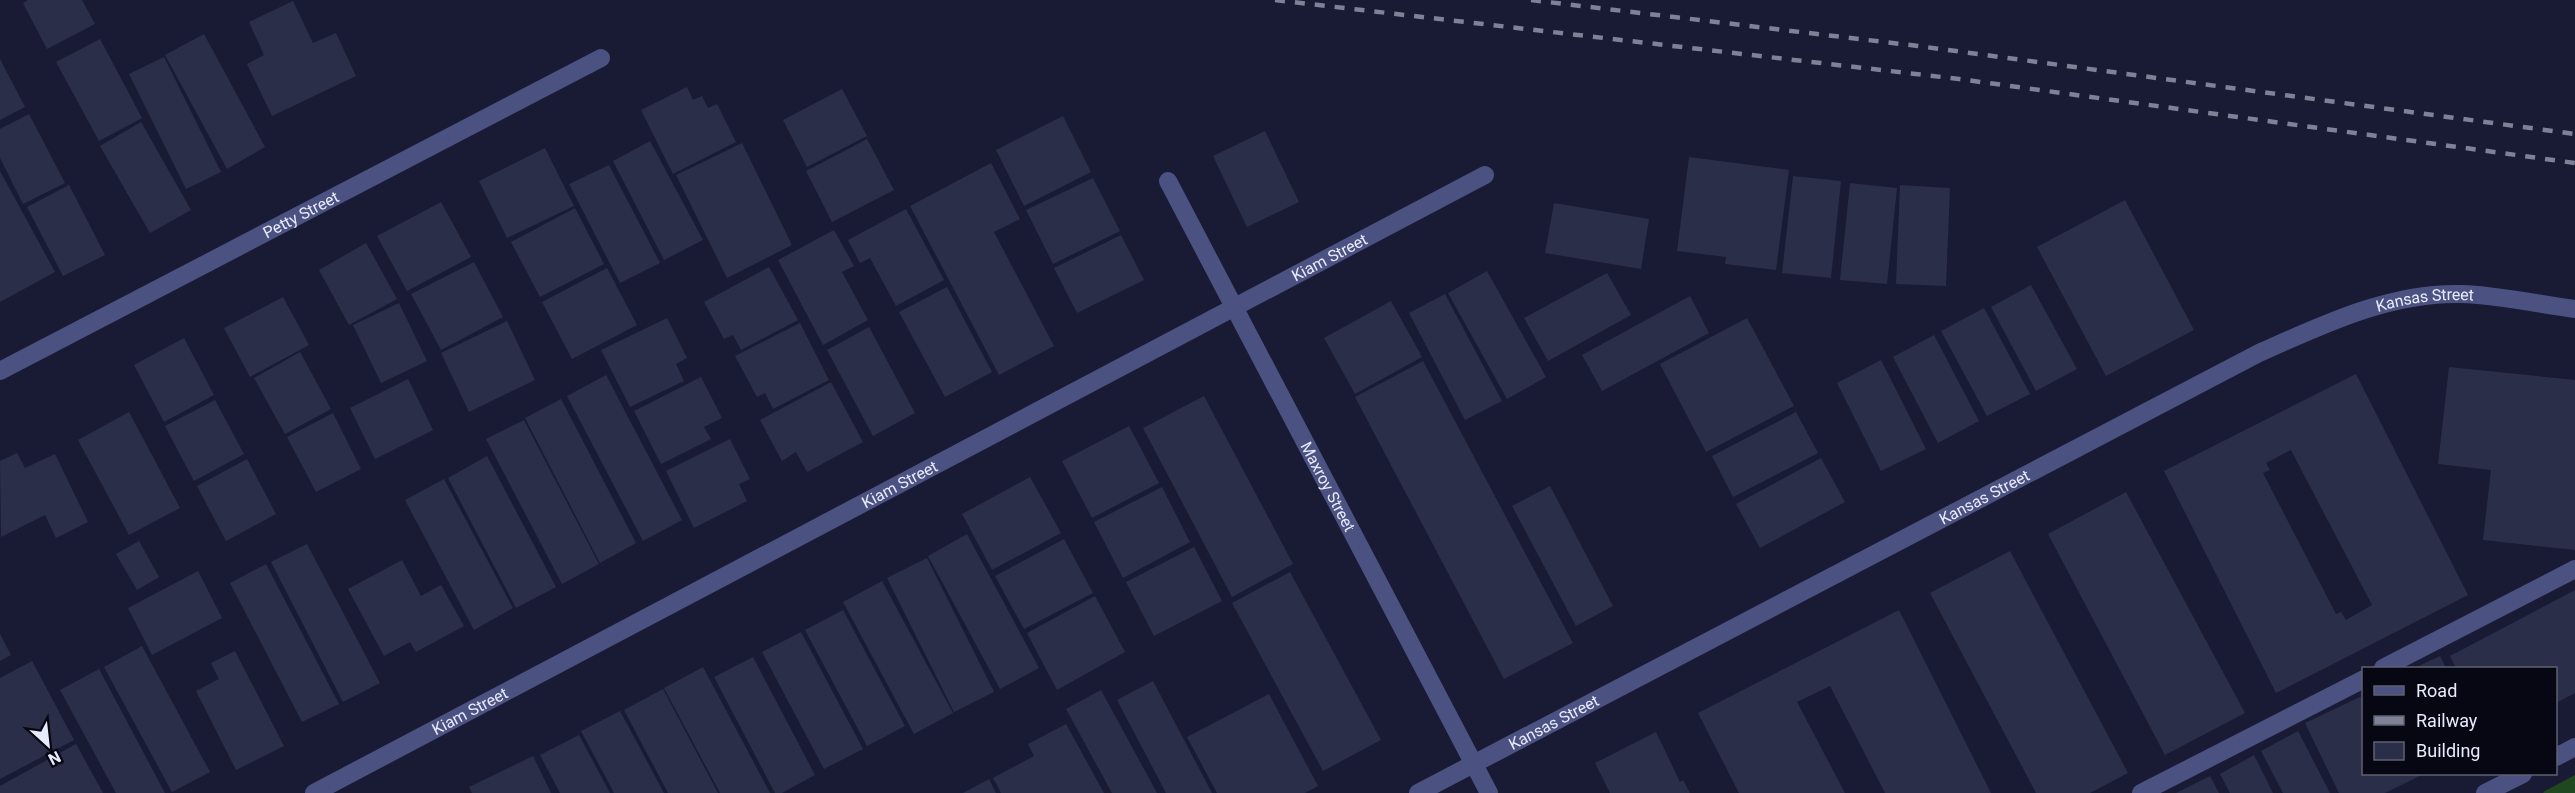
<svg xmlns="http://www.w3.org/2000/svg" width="2575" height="793" font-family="Roboto,sans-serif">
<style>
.green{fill:#204820}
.building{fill:#2b2e48;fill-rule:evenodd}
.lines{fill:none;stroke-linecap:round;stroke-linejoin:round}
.minor{stroke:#4b5180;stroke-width:18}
.tertiary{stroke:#4b5180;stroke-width:18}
.rail{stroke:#7f8196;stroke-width:4.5;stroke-dasharray:10 10;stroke-linecap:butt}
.labels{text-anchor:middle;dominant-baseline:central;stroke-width:5;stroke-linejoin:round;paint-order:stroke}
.street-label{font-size:16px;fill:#e8ebfc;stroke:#060712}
</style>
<rect width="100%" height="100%" fill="#191b34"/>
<polygon class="green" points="2575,775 2575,793 2544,793 2543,792"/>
<g class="building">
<polygon points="28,0 82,0 95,24 47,49 23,3"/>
<polygon points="293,1 313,43 336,33 356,76 272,116 247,64 264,55 249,22"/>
<polygon points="204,34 265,147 227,169 165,55"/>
<polygon points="100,39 142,118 99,141 56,62"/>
<polygon points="164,57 221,172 186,189 129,74"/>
<polygon points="0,59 25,107 0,120"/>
<polygon points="687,87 693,100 702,96 708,108 717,104 736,142 673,174 641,110"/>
<polygon points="842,89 867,136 807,167 783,120"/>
<polygon points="29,114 65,183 23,204 0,158 0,129"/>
<polygon points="1063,116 1091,172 1024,206 996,150"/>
<polygon points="141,122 191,210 150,233 100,146"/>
<polygon points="1265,131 1299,202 1247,227 1213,156"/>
<polygon points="867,139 894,190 832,222 806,171"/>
<polygon points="650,141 703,240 664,260 613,161"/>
<polygon points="742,143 792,245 727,278 676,175"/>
<polygon points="545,148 574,206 507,238 479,181"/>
<polygon points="1689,157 1789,170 1776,270 1725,264 1726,257 1677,251"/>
<polygon points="991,163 1020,219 994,232 1054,346 999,375 910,206"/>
<polygon points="609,165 660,263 620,283 569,184"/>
<polygon points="0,171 55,272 0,302"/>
<polygon points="1793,176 1841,181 1831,278 1782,273"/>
<polygon points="1093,178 1120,231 1053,264 1026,210"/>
<polygon points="1850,183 1897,188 1887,284 1840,280"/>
<polygon points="69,185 105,255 63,276 27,207"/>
<polygon points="1900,185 1950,188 1946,286 1896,284"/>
<polygon points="2125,200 2194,330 2106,376 2037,247"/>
<polygon points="441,202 471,257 407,291 377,236"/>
<polygon points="1554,203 1649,219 1641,269 1545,253"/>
<polygon points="575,208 604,264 540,297 511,242"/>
<polygon points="906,209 944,280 896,306 870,258 860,263 848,240"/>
<polygon points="834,230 854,266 842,272 868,320 823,345 778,260"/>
<polygon points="1121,235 1144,280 1077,313 1054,268"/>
<polygon points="366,243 397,299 349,325 319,270"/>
<polygon points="474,262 503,317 441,350 411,294"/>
<polygon points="769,267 798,320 741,350 733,335 724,339 704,302"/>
<polygon points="607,268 637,325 572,359 542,302"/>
<polygon points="1487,271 1546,377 1507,399 1448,293"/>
<polygon points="1607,273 1631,315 1548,361 1524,318"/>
<polygon points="2031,285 2077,369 2036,391 1991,307"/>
<polygon points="947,287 992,372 945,397 899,312"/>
<polygon points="1445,294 1502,401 1465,420 1409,313"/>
<polygon points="1690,296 1709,333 1602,391 1582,355"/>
<polygon points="283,297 309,345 250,377 224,328"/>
<polygon points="1391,301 1422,357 1355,394 1324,338"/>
<polygon points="399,303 427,361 381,383 353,325"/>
<polygon points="1984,308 2030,394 1987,416 1941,331"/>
<polygon points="667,318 687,358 676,364 684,381 630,407 601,350"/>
<polygon points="1747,318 1794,406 1706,452 1660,364"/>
<polygon points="507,321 535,380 469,412 441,353"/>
<polygon points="800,323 829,380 773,409 765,393 757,397 735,356"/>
<polygon points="869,327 915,413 873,436 827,350"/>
<polygon points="1934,335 1979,421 1938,443 1893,357"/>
<polygon points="184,338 214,395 164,422 134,365"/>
<polygon points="300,352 331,409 285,434 254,378"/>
<polygon points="1881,360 1926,449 1881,471 1837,383"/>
<polygon points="1423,361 1573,643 1504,679 1355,397"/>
<polygon points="2449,367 2575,380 2575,550 2483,540 2491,470 2438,464"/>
<path d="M2356,374l112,221 -192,98 -112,-222zM2291,450l81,155 -26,15 -5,-8 -5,2 -73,-141 7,-3 -4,-7z"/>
<polygon points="606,375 682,520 643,541 567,396"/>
<polygon points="701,377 722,418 704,427 711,439 661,464 634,411"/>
<polygon points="408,379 433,430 375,459 350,408"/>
<polygon points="831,382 863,442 807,472 796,452 782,461 760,420"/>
<polygon points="1204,396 1293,564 1232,597 1143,428"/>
<polygon points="561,399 636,543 600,563 525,418"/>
<polygon points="215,400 244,454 194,481 165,426"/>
<polygon points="129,412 180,508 129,535 78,440"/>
<polygon points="1796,412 1818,453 1733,497 1712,456"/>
<polygon points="333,413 361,469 316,492 287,437"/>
<polygon points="524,420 599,564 562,584 486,439"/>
<polygon points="1129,426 1159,483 1092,518 1062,461"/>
<polygon points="730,439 750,479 739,484 747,501 694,528 666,471"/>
<polygon points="17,453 25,468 55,454 88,522 56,538 45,515 1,537 0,461"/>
<polygon points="487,456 556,587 516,608 448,478"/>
<polygon points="1821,458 1845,502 1760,548 1736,504"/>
<polygon points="247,459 276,514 226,541 197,486"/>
<polygon points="1030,477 1061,533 992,570 962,514"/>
<polygon points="444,479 513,608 474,630 405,500"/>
<polygon points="1550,486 1613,606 1576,626 1512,506"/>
<polygon points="1162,487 1190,542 1123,578 1094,522"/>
<polygon points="2126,492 2245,713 2165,755 2048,534"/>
<polygon points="967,534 1039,668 1000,689 928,556"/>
<polygon points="1064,539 1093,593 1024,629 995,576"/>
<polygon points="139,541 159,577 137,590 116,554"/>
<polygon points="307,544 380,683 343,702 271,562"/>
<polygon points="1194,547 1222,601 1154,636 1126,582"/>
<polygon points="2010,551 2128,773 2090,793 2036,793 1930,593"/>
<polygon points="927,558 994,692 954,712 887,578"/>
<polygon points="402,560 421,596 441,585 464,626 416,652 410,642 384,656 348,589"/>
<polygon points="266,564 339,704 302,722 230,583"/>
<polygon points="198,571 222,618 152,655 128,608"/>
<polygon points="1290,572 1381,740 1323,771 1232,603"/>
<polygon points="882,581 953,713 914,734 843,602"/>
<polygon points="2575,590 2575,693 2556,703 2556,668 2456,668 2450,656"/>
<polygon points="1095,596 1125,652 1057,690 1027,633"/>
<polygon points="843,610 905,726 867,746 805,630"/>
<polygon points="1899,610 1991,793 1885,793 1830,686 1797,702 1845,793 1739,793 1698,713"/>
<polygon points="801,632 863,749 824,769 762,652"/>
<polygon points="0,634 11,655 0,661"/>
<polygon points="142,646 210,772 172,792 104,667"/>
<polygon points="235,651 284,746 236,770 196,691 219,679 211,663"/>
<polygon points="2440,656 2446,668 2414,668"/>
<polygon points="753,657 815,775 782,793 775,793 714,677"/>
<polygon points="32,661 74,740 0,779 0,678"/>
<polygon points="703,667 770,793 720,793 664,688"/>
<polygon points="99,669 165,793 116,793 60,690"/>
<polygon points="1153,681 1212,793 1166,793 1117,700"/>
<polygon points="663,689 718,793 668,793 624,710"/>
<polygon points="1101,690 1157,793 1112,793 1066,709"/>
<polygon points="1269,694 1318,786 1305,793 1217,793 1187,737"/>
<polygon points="2364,695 2364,774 2424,774 2385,793 2339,793 2305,723"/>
<polygon points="620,711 664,793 614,793 581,731"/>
<polygon points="1066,724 1104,793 1001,793 993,778 1034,756 1028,744"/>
<polygon points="2298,731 2330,793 2283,793 2261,751"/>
<polygon points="1656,732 1680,782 1683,780 1690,793 1610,793 1595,763"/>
<polygon points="579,735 610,793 560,793 540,755"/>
<polygon points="76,744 103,793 0,793 0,786"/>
<polygon points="2254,755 2273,793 2230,793 2220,774"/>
<polygon points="533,756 551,793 472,793 469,787"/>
<polygon points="2210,776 2219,793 2176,793"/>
<polygon points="989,779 996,793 963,793"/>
</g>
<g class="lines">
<g class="minor">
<path id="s1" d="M1168,181l321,612"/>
<path id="s2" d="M0,371l601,-313"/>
<polyline points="2383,668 2575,569"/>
<polyline points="2556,757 2575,747"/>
<path id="s3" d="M314,793l1171,-618"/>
<polyline points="2141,793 2364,679"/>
<polyline points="2485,793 2523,774"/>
</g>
<path class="tertiary" id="s4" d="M1418,793l841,-440c63,-28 131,-61 202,-59 37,1 76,10 114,15"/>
<g class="rail">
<polyline points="1275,0 1959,79 2575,163"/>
<polyline points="1531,0 1918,46 2575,134"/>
</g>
</g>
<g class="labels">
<g class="street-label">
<text stroke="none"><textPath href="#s2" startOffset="339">Petty Street</textPath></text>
<text stroke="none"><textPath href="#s3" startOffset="1148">Kiam Street</textPath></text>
<text stroke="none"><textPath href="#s4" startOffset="1125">Kansas Street</textPath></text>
<text stroke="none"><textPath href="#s3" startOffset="662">Kiam Street</textPath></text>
<text stroke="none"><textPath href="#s1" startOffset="345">Maxroy Street</textPath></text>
<text stroke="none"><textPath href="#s4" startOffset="639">Kansas Street</textPath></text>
<text stroke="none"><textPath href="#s3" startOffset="176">Kiam Street</textPath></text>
<text stroke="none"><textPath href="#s4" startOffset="153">Kansas Street</textPath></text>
</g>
</g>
<rect x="2362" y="667" width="195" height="108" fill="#060712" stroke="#606270" stroke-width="1.5"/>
<rect x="2374" y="686" width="30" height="9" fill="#4b5180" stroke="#606270" stroke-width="1.5"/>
<text x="2416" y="697" font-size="18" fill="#e8ebfc">Road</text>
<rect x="2374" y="716" width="30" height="9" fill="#7f8196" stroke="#606270" stroke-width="1.5"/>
<text x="2416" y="727" font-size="18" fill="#e8ebfc">Railway</text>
<rect x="2374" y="742" width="30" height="18" fill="#2b2e48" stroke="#606270" stroke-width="1.5"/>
<text x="2416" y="757" font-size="18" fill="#e8ebfc">Building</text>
<g transform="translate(48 745) rotate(153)" stroke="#060712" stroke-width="4.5" paint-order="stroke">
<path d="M0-4.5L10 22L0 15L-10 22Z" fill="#e8ebfc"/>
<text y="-9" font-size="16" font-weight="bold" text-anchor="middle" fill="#e8ebfc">N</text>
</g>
</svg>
